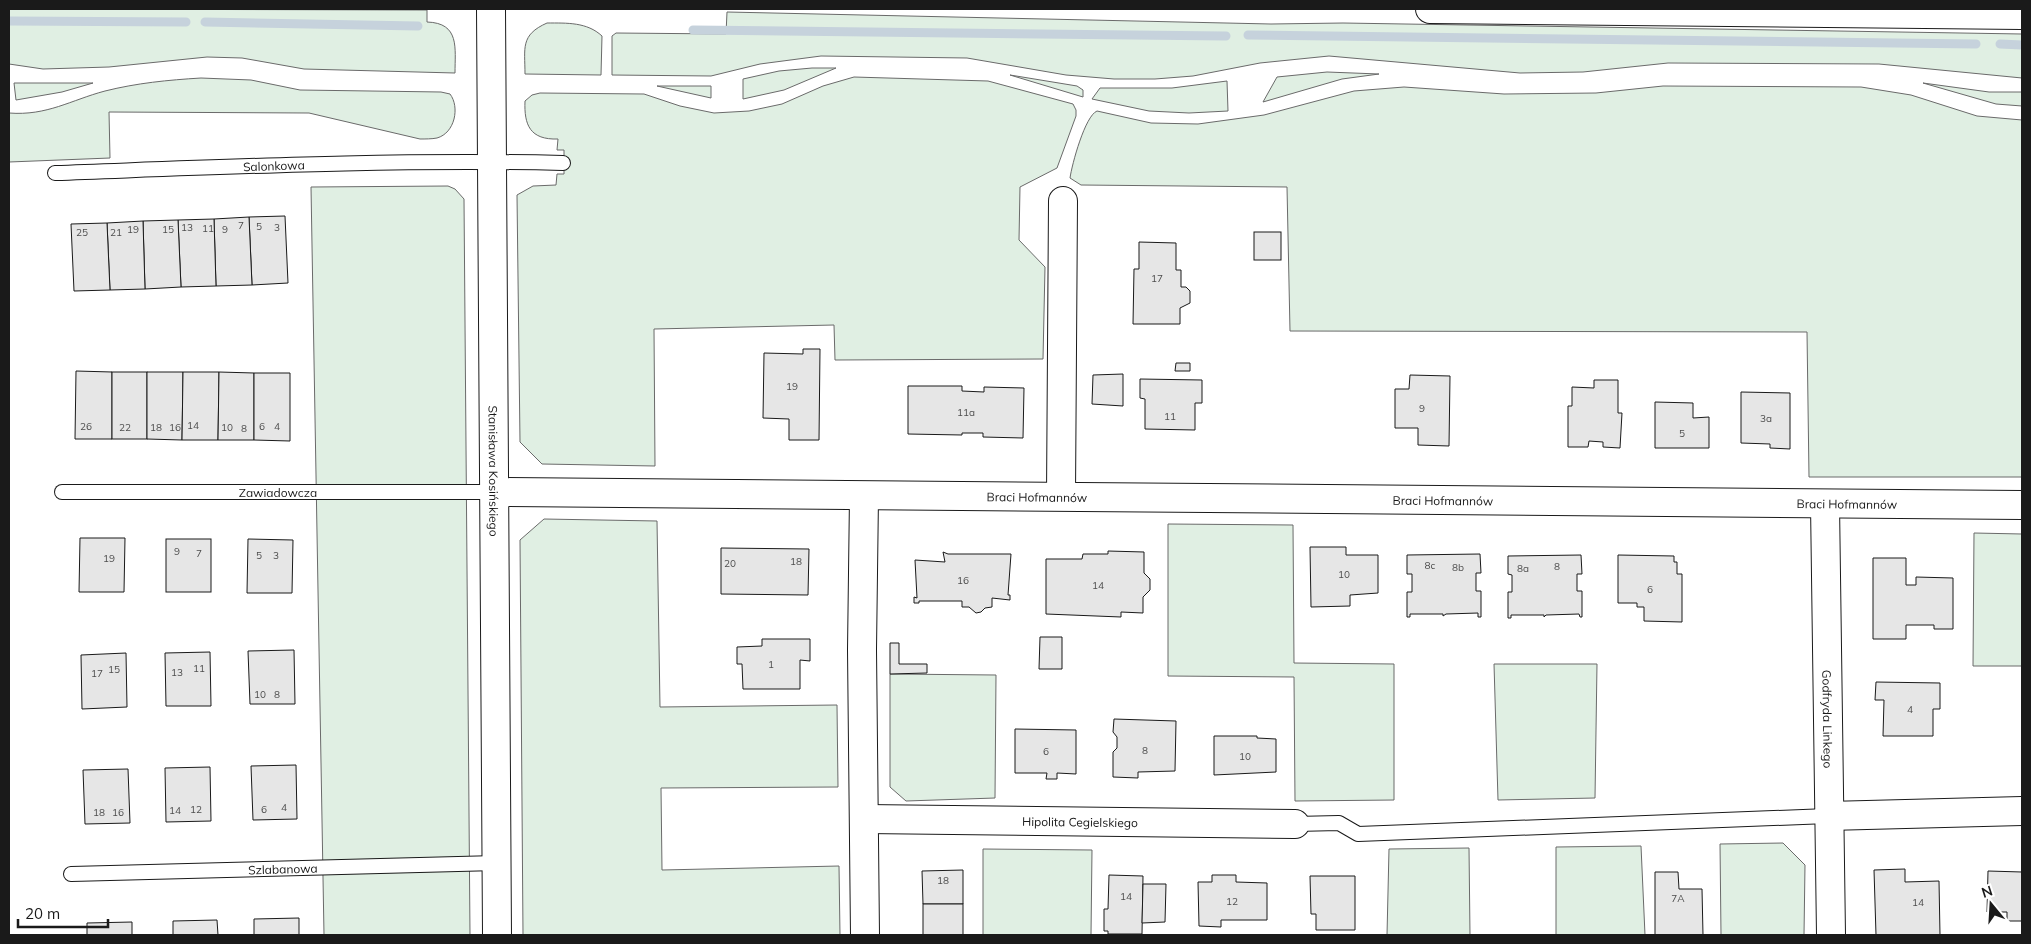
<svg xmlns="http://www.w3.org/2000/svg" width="2031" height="944" font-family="Mulish,sans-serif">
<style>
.green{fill:#e0efe3;stroke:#6a6a6a}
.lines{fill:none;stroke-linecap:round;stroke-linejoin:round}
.stream{stroke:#c6d2dc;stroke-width:9}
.building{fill:#e6e6e6;stroke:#1a1a1a}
.service-casing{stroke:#1a1a1a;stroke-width:16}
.minor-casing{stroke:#1a1a1a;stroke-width:30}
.tertiary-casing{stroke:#1a1a1a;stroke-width:30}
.service{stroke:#fff;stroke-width:14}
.minor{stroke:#fff;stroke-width:28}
.tertiary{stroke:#fff;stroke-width:28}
.labels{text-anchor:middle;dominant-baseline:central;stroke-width:4;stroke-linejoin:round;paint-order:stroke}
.number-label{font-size:10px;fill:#4d4d4d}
.street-label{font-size:12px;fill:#1a1a1a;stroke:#fff}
</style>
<rect width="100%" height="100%" fill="#fff"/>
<g class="green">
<path d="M9,9l418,1v12c33,1 28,26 28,51l-151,-4 -62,-11 -35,-1 -98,10 -66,2 -34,-5z"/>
<polygon points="727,12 1271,24 1343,23 2022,34 2022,78 1879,64 1668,63 1583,72 1520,73 1329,56 1260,63 1193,76 1155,79 1114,79 1066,75 967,58 821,56 760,64 711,76 612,75 612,36 616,33 726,34"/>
<path d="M547,23c20,0 40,-1 55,13l-1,39 -76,-1c0,-26 -5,-39 22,-51z"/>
<polygon points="812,68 836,68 784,90 743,99 743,79 779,71"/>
<polygon points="1327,72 1379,74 1342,79 1263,102 1277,77"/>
<polygon points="1010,75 1077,86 1083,90 1083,97"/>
<path d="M854,77l134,4 85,23 3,6v6l-19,52 -37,19 -1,53 26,27 -2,92 -208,1 -1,-35 -180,4 1,137 -113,-2 -22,-22 -3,-247 16,-9 23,-1 1,-11h7v-24h-7l1,-11c-28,1 -34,-14 -33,-38l7,-6 8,-2 104,1 36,12 34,7 35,-2 33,-7 41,-18z"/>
<path d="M201,78l50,2 49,10 141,2 9,2c10,13 5,39 -13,44 -5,1 -12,1 -17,1l-111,-26 -200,-1 1,46 -101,4v-49c38,3 62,-13 96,-22 32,-8 63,-11 96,-13z"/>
<polygon points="1227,81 1228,111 1189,113 1149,111 1092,99 1100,88 1172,88"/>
<polygon points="14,83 93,83 62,92 16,100"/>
<polygon points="1923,83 1989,92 2022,92 2022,106 1996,104"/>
<polygon points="657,86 711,86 711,98"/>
<path d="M1663,86l198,1 50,8 66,21 45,4v357h-213l-2,-145 -517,-1 -3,-144 -206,-2 -11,-7c2,-14 15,-62 27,-67l54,12 47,1 66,-9 90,-24 50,-4 100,7 92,-1z"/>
<polygon points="448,186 455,189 464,199 470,935 324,935 311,187"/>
<polygon points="544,519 657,521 660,707 837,705 838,787 661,788 662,870 839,866 840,935 523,935 520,540"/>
<polygon points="1168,524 1293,525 1294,663 1394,664 1394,800 1295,801 1294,677 1168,676"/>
<polygon points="1974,533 2022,534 2022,666 1973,666"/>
<polygon points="1494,664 1597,664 1595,798 1498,800"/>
<polygon points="890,674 996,675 995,798 906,801 890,787"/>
<polygon points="1783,843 1805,865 1804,935 1721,935 1720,844"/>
<polygon points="1641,846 1645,935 1556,935 1556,847"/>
<polygon points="1469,848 1470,935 1387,935 1389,849"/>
<polygon points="983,849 1092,850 1091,935 983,935"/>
</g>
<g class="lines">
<g class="stream">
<polyline points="9,21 186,22"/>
<polyline points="205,22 418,26"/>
<polyline points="693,30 1226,36"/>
<polyline points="1248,35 1976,44"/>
<polyline points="2000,44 2022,45"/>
</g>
</g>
<g class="building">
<polygon points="285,216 288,283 252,285 249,217"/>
<polygon points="249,217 252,285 216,286 214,219"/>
<polygon points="214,219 216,286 181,287 178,220"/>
<polygon points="178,220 181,287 145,289 143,221"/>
<polygon points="143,221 145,289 110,290 107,223"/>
<polygon points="107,223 110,290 74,291 71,224"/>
<rect x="1254" y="232" width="27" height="28"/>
<polygon points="1139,242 1176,243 1176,270 1181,270 1181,287 1186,287 1190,291 1190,303 1180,308 1180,324 1133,324 1134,269 1139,269"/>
<polygon points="803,349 820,349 819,440 789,440 789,419 763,418 764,353 803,354"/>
<polygon points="1176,363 1190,363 1190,371 1175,371"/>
<polygon points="76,371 112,372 112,439 75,439"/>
<rect x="112" y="372" width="35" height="67"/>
<polygon points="147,372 183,372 182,440 147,439"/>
<polygon points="183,372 219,372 218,440 182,440"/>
<polygon points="219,372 254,373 254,440 218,440"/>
<polygon points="254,373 290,373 290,441 254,440"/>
<polygon points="1123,374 1123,406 1092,404 1093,375"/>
<polygon points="1410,375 1450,376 1449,446 1418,445 1418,428 1395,428 1395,389 1409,389"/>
<polygon points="1140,379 1202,380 1202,403 1195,403 1195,430 1145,429 1145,399 1140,398"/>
<polygon points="1594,380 1618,380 1618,413 1622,413 1620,448 1603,447 1603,442 1589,441 1588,447 1568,447 1568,406 1572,406 1572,387 1594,388"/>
<polygon points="908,386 962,386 962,391 984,392 984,387 1024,388 1023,438 983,437 983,433 962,433 962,435 908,434"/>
<polygon points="1741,392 1790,393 1790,449 1770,448 1770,444 1741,443"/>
<polygon points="1655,402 1693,403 1693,418 1709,417 1709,448 1655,448"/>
<polygon points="80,538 125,538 124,592 79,592"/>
<rect x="166" y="539" width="45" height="53"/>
<polygon points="248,539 293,540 292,593 247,593"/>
<polygon points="1310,547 1346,547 1346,555 1378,555 1378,593 1350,595 1350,606 1311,607"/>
<polygon points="721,548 809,549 808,595 721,594"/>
<polygon points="1108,551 1144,552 1144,573 1150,579 1150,590 1143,597 1143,613 1121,612 1121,617 1046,614 1046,559 1082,559 1083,554 1108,554"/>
<polygon points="943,552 948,554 1011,554 1008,595 1010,595 1010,600 992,598 992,607 985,608 981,612 976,613 969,607 962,607 962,601 919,601 919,603 914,603 914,597 917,598 915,560 945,562"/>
<polygon points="1480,554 1481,573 1476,573 1476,591 1481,591 1481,617 1478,617 1478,613 1446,614 1443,616 1443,614 1410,614 1410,617 1407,617 1407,592 1412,592 1412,574 1407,574 1407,555"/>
<polygon points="1581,555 1582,574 1577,574 1577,591 1582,591 1582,617 1580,617 1579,614 1546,615 1544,617 1544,615 1511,615 1511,618 1508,618 1508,592 1512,592 1512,575 1508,574 1508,556"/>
<polygon points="1618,555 1674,556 1674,562 1677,562 1677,574 1682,574 1682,622 1644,621 1644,607 1637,607 1637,603 1618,603"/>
<polygon points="1873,558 1906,558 1906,585 1916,585 1916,577 1953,578 1953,629 1934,629 1934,625 1906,625 1906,639 1873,639"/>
<polygon points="1040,637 1062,637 1062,669 1039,669"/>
<polygon points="762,639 810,639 810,661 800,660 800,689 743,689 742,664 737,664 737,647 762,646"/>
<polygon points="890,643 899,643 899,664 927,664 927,673 890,674"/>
<polygon points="294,650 295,704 250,704 248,651"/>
<polygon points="210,652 211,706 166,706 165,653"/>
<polygon points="126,653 127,707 82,709 81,655"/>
<polygon points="1876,682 1940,683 1940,709 1933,709 1933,736 1883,736 1884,700 1875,700"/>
<polygon points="1114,719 1176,721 1175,771 1138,772 1138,778 1113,777 1113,752 1117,748 1117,737 1113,732"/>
<polygon points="1015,729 1076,730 1076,774 1057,773 1057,779 1046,779 1047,773 1015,773"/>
<polygon points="1214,736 1257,736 1257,738 1276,739 1276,772 1214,775"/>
<polygon points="296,765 297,819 253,820 251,766"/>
<polygon points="210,767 211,821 166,822 165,768"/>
<polygon points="128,769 130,823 85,824 83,770"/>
<polygon points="1905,869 1905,882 1939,881 1940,935 1876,935 1874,870"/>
<polygon points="963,870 963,904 923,904 922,871"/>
<polygon points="1988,871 2022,872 2022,921 2007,921 2007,912 1987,912"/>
<polygon points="1655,872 1678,872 1679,889 1702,889 1703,935 1655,935"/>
<polygon points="1109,875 1143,876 1142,934 1108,934 1108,931 1104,931 1104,909 1108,909"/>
<polygon points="1212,875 1236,875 1236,882 1267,883 1267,920 1221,920 1221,927 1199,926 1198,882 1212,882"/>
<polygon points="1310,876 1355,876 1355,930 1316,930 1316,914 1311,914"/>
<polygon points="1143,884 1166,884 1165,922 1142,923"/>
<rect x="923" y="904" width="40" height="31"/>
<polygon points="299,918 299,935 254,935 254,919"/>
<polygon points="217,920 218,935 173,935 173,921"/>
<polygon points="132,922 132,935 87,935 87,923"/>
</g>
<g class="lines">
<defs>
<g id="service">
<path id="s1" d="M55,173c169,-6 339,-14 508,-10"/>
<path id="s2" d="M62,492h433"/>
<polyline points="1295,824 1339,823 1358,834 1828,816"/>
<path id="s3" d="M71,874l426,-11"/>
</g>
<g id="minor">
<path id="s4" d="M491,9l6,926"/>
<path id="s5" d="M495,492l1527,13"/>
<polyline points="864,496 862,650 865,935"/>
<polyline points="1061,496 1063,201"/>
<path id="s6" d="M1825,504l6,431"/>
<polyline points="1828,816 2022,811"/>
<path id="s7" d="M865,819l430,5"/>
</g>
<polyline id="tertiary" points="1430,9 2022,15"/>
</defs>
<use href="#service" class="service-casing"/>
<use href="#minor" class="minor-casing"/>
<use href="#tertiary" class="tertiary-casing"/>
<use href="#service" class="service"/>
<use href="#minor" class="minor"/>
<use href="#tertiary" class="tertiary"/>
</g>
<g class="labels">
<g class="number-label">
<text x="241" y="225">7</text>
<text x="259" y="226">5</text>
<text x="187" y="227">13</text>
<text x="277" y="227">3</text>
<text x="208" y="228">11</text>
<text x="133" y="229">19</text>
<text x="168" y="229">15</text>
<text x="225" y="229">9</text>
<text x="82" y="232">25</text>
<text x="116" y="232">21</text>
<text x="1157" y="278">17</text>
<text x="792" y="386">19</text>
<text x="1422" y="408">9</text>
<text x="966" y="412">11a</text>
<text x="1170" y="416">11</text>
<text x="1766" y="418">3a</text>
<text x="193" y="425">14</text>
<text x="86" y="426">26</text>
<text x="262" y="426">6</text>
<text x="277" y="426">4</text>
<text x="125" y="427">22</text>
<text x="156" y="427">18</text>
<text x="175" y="427">16</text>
<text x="227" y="427">10</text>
<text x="244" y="428">8</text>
<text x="1682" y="433">5</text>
<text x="177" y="551">9</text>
<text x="199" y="553">7</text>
<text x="259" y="555">5</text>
<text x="276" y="555">3</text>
<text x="109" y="558">19</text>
<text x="796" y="561">18</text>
<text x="730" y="563">20</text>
<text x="1430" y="565">8c</text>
<text x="1557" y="566">8</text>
<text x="1458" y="567">8b</text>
<text x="1523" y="568">8a</text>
<text x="1344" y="574">10</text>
<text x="963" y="580">16</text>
<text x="1098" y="585">14</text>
<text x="1650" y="589">6</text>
<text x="771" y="664">1</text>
<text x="199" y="668">11</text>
<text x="114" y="669">15</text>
<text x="177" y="672">13</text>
<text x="97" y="673">17</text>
<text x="260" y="694">10</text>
<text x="277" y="694">8</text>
<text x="1910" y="709">4</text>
<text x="1145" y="750">8</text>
<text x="1046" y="751">6</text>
<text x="1245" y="756">10</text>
<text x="284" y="807">4</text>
<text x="196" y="809">12</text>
<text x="264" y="809">6</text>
<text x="175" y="810">14</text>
<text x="99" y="812">18</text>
<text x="118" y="812">16</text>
<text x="943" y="880">18</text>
<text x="1126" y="896">14</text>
<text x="1678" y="898">7A</text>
<text x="1232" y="901">12</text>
<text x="1918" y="902">14</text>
</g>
<g class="street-label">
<text stroke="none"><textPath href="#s1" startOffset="219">Salonkowa</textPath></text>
<text stroke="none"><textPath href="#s4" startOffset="462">Stanisława Kosińskiego</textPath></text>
<text stroke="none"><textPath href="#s2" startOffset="216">Zawiadowcza</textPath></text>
<text stroke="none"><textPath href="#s5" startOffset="542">Braci Hofmannów</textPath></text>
<text stroke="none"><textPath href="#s5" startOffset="948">Braci Hofmannów</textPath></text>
<text stroke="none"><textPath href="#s5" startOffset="1352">Braci Hofmannów</textPath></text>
<text stroke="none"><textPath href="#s6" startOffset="215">Godfryda Linkego</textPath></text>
<text stroke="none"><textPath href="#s7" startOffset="215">Hipolita Cegielskiego</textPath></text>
<text stroke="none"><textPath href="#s3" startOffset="212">Szlabanowa</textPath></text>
</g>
</g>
<rect width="2031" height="944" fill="none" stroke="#1a1a1a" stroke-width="20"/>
<g transform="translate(1991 904) rotate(342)" stroke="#ffffff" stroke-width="4" paint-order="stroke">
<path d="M0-4L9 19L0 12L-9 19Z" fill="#1a1a1a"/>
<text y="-8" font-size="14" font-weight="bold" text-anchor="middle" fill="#1a1a1a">N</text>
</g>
<path d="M18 919v8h90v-8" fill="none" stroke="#1a1a1a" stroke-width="2.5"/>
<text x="25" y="919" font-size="15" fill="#1a1a1a" stroke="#ffffff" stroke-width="4" paint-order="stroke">20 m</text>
</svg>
